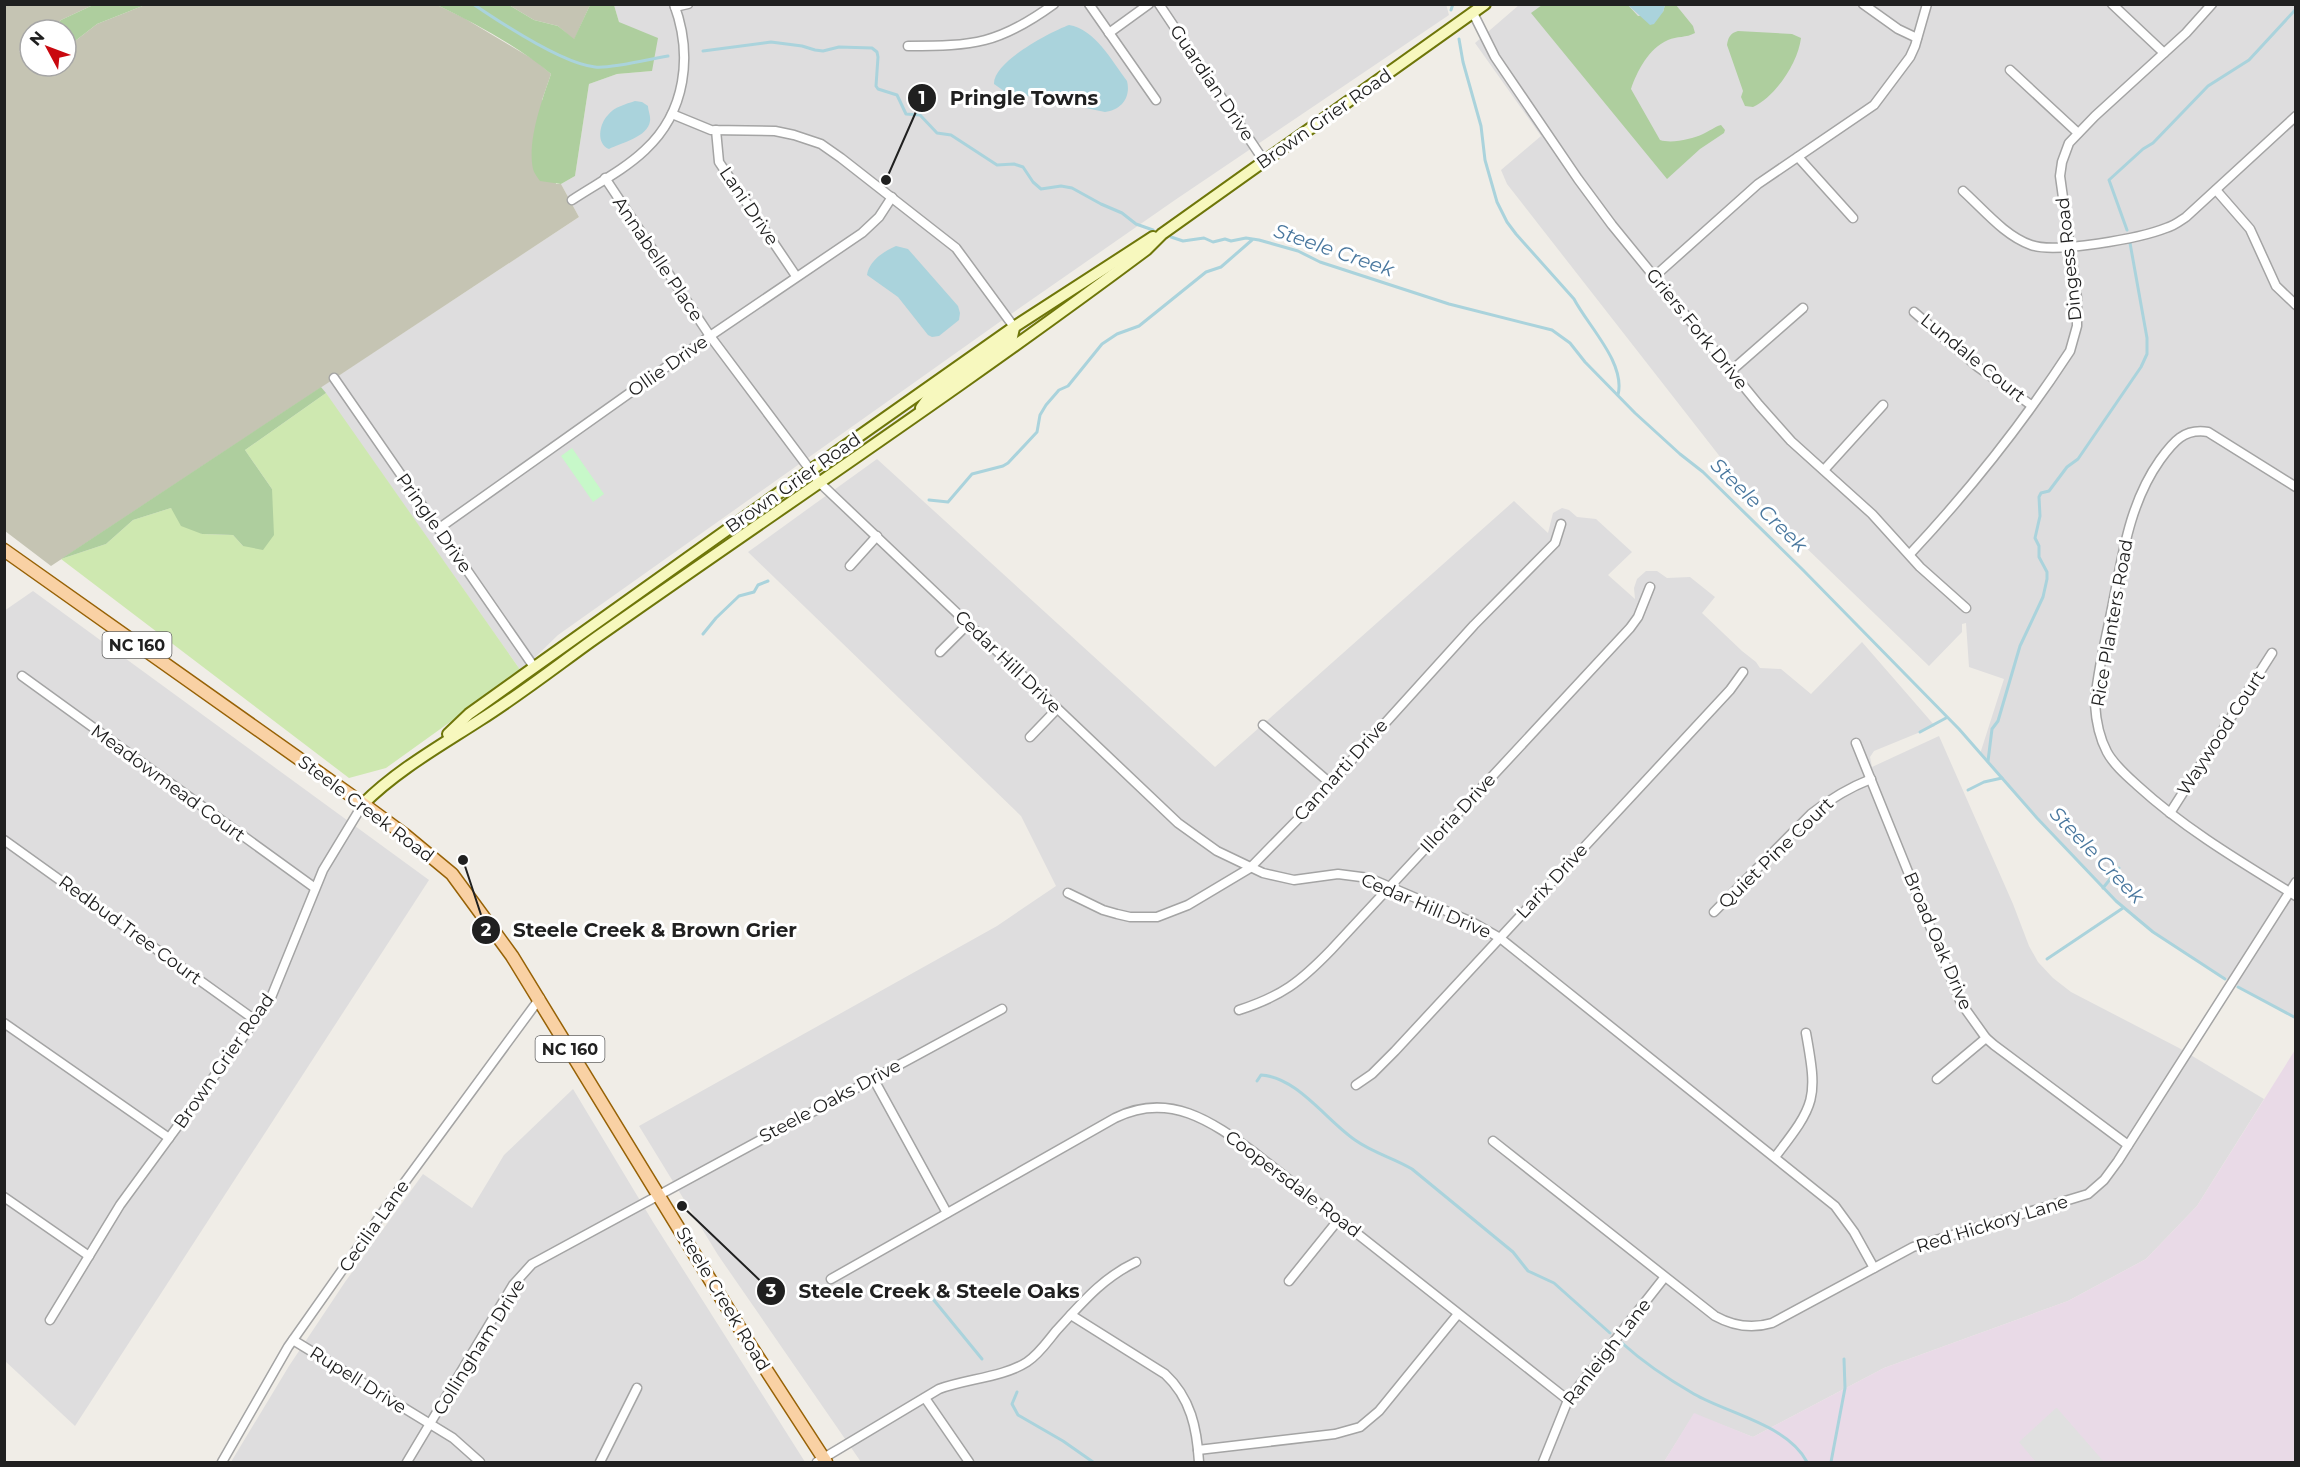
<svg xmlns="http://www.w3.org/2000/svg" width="2300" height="1467" font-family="Montserrat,sans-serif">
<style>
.residential{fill:#deddde}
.industrial{fill:#e9dae7}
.construction{fill:#c5c4b3}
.grass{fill:#cee8b0}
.forest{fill:#aece9e}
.park{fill:#c7f8c9}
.parking{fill:#e0e0e0}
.water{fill:#aad3dc}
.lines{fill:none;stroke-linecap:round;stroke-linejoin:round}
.stream{stroke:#aad3dc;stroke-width:3}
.minor-casing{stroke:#a4a4a4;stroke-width:11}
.secondary-casing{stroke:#6e7609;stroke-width:14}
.primary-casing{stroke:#976206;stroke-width:15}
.minor{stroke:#fff;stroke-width:8}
.secondary{stroke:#f7f8be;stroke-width:10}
.primary{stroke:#f9d1a4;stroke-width:12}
.labels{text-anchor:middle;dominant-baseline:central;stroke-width:6;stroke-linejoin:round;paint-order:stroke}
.shield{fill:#fff;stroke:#636363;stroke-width:1.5}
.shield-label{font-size:16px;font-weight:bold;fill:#202020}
.street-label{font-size:18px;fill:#202020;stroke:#fff}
.water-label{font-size:20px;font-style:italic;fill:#49779e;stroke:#fff}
.leader{fill:none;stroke:#202020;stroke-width:2}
.callout-dot{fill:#202020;stroke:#fff;stroke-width:2}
.mark-label{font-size:18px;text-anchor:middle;font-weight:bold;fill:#fff}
.callout-label{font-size:20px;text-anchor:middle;font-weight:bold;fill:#202020;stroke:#fff;stroke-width:6;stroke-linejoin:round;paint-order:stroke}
</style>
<rect width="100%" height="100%" fill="#f0ede7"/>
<g class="residential">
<polygon points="1446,4 1449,15 1175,200 1001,321 558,635 521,671 321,387 579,217 561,184 575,176 589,84 617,74 652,71 619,22 614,5"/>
<polygon points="1519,5 2295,5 2295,1018 2259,999 2153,932 2136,920 2103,888 1980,754 2004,679 1969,667 1966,623 1962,624 1962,632 1929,666 1746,490 1507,184 1501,170 1541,136 1475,43"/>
<polygon points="877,459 1215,767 1514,501 1548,533 1553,513 1562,508 1569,510 1577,517 1596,519 1632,552 1608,575 1635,599 1634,588 1637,579 1646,571 1657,571 1667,578 1690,577 1715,597 1702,613 1742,651 1756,662 1760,668 1781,669 1811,694 1862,642 1935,726 1874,751 1870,757 1872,767 1939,736 2013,904 2029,946 2038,962 2053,978 2071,992 2179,1048 2264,1099 2197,1206 2146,1259 2068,1301 1884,1368 1753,1437 1694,1414 1664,1462 861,1462 718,1255 639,1126 997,926 1056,886 1021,816 748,552"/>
<polygon points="33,591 429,880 75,1426 5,1361 4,611"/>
<polygon points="573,1089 653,1222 805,1462 231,1462 289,1366 345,1282 423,1174 472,1208 504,1155"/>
</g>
<polygon class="industrial" points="2295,1050 2295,1462 1664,1462 1694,1413 1753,1437 1884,1368 2068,1301 2146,1259 2197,1206"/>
<g class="construction">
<polygon points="4,5 93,5 61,20 51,30 30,30 30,47 19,51 30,58 30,66 66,66 66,48 97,24 145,5 437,5 464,18 536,61 551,74 542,100 556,184 561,184 579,217 51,566 5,531"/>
<polygon points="509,5 590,5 574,40 558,26 534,20"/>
</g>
<polygon class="grass" points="326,393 521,671 386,768 349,778 61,559 106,544 133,520 171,508 202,534 233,535 243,546 272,489 245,450"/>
<g class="forest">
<polygon points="93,5 93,4 145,5 97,24 66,48 66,30 51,30 61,20"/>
<path d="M437,5h72l25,15 24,6 16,13 16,-34h24l5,17 39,16 -6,33 -35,3 -28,10 -14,92 -14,8 -21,-3c-2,-3 -6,-8 -7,-12 -6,-28 9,-69 18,-95 -33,-28 -75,-50 -114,-69z"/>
<path d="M1542,5h86l10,11 25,-4 2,-7h11l17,21 2,7c-9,5 -18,3 -27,7 -19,8 -31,31 -37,49l29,51c12,4 32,-1 43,-6 7,-3 11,-7 18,-9l4,5 -1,3 -24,16 -33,30 -136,-166z"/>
<path d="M1738,31l54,3 9,4c-3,25 -26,59 -48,69l-8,-1 -4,-9 2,-6 -16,-46c1,-7 3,-12 11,-14z"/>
<polygon points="321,387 326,393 245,450 272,489 274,535 263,550 243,546 233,535 202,534 181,526 171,508 133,520 106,544 61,559"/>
</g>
<polygon class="park" points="572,448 604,494 593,502 561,456"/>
<polygon class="parking" points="2056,1408 2057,1408 2104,1462 2036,1462 2019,1442"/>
<g class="water">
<polygon points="1628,5 1665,5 1663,12 1654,24 1650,25"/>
<path d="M1069,25c26,4 43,36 58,56 4,16 -5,29 -22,31l-101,-21 -10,-7c-1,-22 56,-52 75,-59z"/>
<path d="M635,101l7,1 6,4c0,4 3,11 2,15 -2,16 -29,22 -41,28 -13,-5 -10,-25 -1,-34 6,-8 18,-11 27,-14z"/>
<path d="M896,246l12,3 50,57 2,7 -1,7 -20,16 -7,1 -4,-2 -30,-38 -31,-22c2,-14 17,-24 29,-29z"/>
</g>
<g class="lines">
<g class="stream">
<path d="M473,4c28,19 90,60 122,63 16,2 55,-8 73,-11"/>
<polyline points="1451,10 1453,4"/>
<path d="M1459,39l4,23 18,64 4,34 12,42 10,20 9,12 58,65c14,27 52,64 44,96"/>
<polyline points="703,51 771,42 802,46 815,50 823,51 839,47 872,48 877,52 878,57 876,86 878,89 897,95 906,114 920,115 937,133 951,135 997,165 1014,164 1023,167 1033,182 1041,189 1061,186 1072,188 1101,204 1122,213 1136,224 1153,230"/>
<polyline points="2127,230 2109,180 2143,149 2153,143 2208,86 2249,60 2296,9"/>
<polyline points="1171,237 1183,241 1204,238 1213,242 1225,239 1231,241 1246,238 1259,240 1298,251 1320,262 1449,304 1552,330 1570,343 1585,362 1635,413 1680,454 1703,472 1803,570 1959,729 2037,818 2116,901 2153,932 2225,979"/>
<polyline points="929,500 948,502 972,474 1003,466 1008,463 1037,432 1040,415 1046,405 1059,390 1068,386 1102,344 1117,334 1139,326 1206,272 1221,267 1252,240"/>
<polyline points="703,634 716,618 739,596 754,592 758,585 768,581"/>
<polyline points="1920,732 1946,718"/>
<polyline points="1988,761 1992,729 1998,721 2020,646 2043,597 2047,579 2047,572 2039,557 2039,546 2035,538 2040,516 2039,497 2041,493 2049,491 2067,467 2078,459 2141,367 2147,354 2147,338 2130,243"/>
<polyline points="1968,790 1984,782 2002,778"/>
<polyline points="2103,888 2119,868"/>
<polyline points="2047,959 2123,908"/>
<polyline points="2238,987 2296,1018"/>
<path d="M1257,1081l4,-6c36,2 65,45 94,65 18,13 39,18 57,29l101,83 15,19 26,12 56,50"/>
<polyline points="919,1282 982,1359"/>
<path d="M1622,1343c22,20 46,36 72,51 35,20 94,31 113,68"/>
<polyline points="1017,1392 1012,1404 1018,1415 1063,1441 1093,1462"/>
<polyline points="1831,1462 1845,1388 1844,1359"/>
</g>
<defs>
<g id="minor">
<polyline points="1089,4 1156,100"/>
<polyline points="1159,4 1264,161"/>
<polyline points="1863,4 1898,29 1917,38"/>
<polyline points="2112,4 2164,53"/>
<polyline points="675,7 688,4"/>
<polyline points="1473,13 1495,57 1578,179 1612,225 1759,405 1791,441 1872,514 1920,567 1966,608"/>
<polyline points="1109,33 1149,4"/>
<path d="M908,46c66,0 91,-2 146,-42"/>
<polyline points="2010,70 2078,133"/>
<polyline points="672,114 711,130 775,131 794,135 821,144 841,158 956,248 1014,327"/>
<polyline points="716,130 719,162 796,276"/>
<polyline points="1798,157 1853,218"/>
<polyline points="605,178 710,336 820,483 1178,823 1217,851 1263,873 1294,880 1338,874 1369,878 1472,922 1500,938 1835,1206 1854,1232 1874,1268"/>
<polyline points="2216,190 2250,229 2276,286 2296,305"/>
<path d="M1963,191c21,19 42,45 68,54 24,9 110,-7 135,-17 8,-2 14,-7 20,-11l110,-101"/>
<path d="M572,200c24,-16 52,-30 73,-50 41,-38 48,-95 29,-146"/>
<polyline points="1655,276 1758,184 1874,105 1910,57 1915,46 1927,4"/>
<polyline points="1914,312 1978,367 2031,405"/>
<polyline points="1731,371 1803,308"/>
<polyline points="334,378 534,667"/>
<polyline points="1824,470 1883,405"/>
<path d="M2296,487l-88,-55c-24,-4 -35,10 -48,28 -32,45 -38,100 -49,153 -6,30 -14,60 -16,91 1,17 4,33 12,48 7,13 20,24 31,34 47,43 103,76 158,110"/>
<polyline points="438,529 710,336 862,233 879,217 892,197"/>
<path d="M1910,554c59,-63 113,-131 160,-203l7,-25v-28l-17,-122 2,-14 7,-19 26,-27 91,-83 26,-29"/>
<polyline points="850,566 877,536"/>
<polyline points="940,652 968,624"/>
<polyline points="22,676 315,888"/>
<polyline points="1263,725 1330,783"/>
<polyline points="1030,737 1057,709"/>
<polyline points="1856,743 1961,1003 1986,1038 1994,1045 2128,1145"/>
<polyline points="2170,813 2272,653"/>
<polyline points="4,840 255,1020"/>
<polyline points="1068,893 1103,910 1117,914 1130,917 1157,917 1188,905 1250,868 1301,816 1474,625 1555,543 1561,524"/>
<path d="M1714,912l97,-98c19,-15 37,-26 60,-35"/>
<path d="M1239,1010c43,-14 61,-28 92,-60l299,-322 8,-11 12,-30"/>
<polyline points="4,1023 169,1138"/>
<polyline points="873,1078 947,1213"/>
<polyline points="1937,1079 1986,1038"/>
<polyline points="1356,1085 1372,1074 1395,1051 1730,690 1743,672"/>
<path d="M1493,1141l222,175c18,10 37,13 57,7l141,-76 175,-53 16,-14 14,-19 178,-279"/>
<path d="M1775,1157c41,-53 43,-58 31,-124"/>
<polyline points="4,1197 89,1256"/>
<path d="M831,1279l284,-161c54,-27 96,3 140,35l313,247"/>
<polyline points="1289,1281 1339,1219"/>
<path d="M1071,1315l94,59c26,24 32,55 34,88"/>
<polyline points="50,1320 120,1205 270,1000 323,870 363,804"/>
<polyline points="293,1340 453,1438 480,1462"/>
<polyline points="925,1398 969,1462"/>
<polyline points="1198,1450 1335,1434 1360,1427 1379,1411 1458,1314"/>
<polyline points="222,1462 288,1347 388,1205 540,998"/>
<polyline points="407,1462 513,1285 532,1264 1002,1009"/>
<polyline points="600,1462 637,1388"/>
<path d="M817,1462l122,-73c27,-10 65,-12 88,-27 12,-8 20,-20 29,-31 25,-27 46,-53 80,-69"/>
<polyline points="1543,1462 1568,1400 1664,1278"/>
</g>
<g id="secondary">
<polyline points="921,408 929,397 1005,344 1012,337 1014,328"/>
<polyline points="448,734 469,714 522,676 811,470 1014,327 1153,237"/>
<path d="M363,804c34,-34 77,-58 117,-84 38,-24 74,-52 110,-78 186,-131 374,-256 556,-392l16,-16 323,-230"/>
</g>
<polyline id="primary" points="4,550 363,804 405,835 452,874 512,956 750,1345 826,1462"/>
</defs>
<use href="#minor" class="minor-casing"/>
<use href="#secondary" class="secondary-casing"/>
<use href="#primary" class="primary-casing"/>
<use href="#minor" class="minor"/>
<use href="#secondary" class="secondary"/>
<use href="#primary" class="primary"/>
</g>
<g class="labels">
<g class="shield">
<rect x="102.5" y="632" width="69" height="26" rx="4.5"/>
<rect x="535.5" y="1036" width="69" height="26" rx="4.5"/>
</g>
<g class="shield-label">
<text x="137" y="645">NC 160</text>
<text x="570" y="1049">NC 160</text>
</g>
<g class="street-label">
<text transform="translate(1212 83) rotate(56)">Guardian Drive</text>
<text transform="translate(1324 119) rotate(-35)">Brown Grier Road</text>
<text transform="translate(749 206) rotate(56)">Lani Drive</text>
<text transform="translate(658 259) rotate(56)">Annabelle Place</text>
<text transform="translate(2069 259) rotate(-96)">Dingess Road</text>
<text transform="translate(1697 329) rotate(51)">Griers Fork Drive</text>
<text transform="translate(1973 358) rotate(39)">Lundale Court</text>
<text transform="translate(668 366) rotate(-35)">Ollie Drive</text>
<text transform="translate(793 483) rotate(-35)">Brown Grier Road</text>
<text transform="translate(434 523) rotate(55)">Pringle Drive</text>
<text transform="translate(2112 623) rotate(-80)">Rice Planters Road</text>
<text transform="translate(1008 662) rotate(44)">Cedar Hill Drive</text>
<text transform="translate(2221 733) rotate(-57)">Waywood Court</text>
<text transform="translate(1341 770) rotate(-48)">Cannarti Drive</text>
<text transform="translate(168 783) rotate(36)">Meadowmead Court</text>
<text transform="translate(366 809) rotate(37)">Steele Creek Road</text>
<text transform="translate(1458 813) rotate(-47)">Illoria Drive</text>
<text transform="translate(1776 853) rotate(-44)">Quiet Pine Court</text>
<text transform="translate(1552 881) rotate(-47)">Larix Drive</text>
<text transform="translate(1426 906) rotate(23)">Cedar Hill Drive</text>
<text transform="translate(130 930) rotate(36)">Redbud Tree Court</text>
<text transform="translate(1938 941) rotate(67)">Broad Oak Drive</text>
<text transform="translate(224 1061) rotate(-55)">Brown Grier Road</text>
<text transform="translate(830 1101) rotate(-28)">Steele Oaks Drive</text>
<text transform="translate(1293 1184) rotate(37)">Coopersdale Road</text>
<text transform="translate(1992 1224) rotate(-17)">Red Hickory Lane</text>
<text transform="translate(374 1226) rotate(-55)">Cecilia Lane</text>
<text transform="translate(723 1299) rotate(59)">Steele Creek Road</text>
<text transform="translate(479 1347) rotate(-58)">Collingham Drive</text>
<text transform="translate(1607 1352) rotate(-52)">Ranleigh Lane</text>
<text transform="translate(358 1380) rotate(32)">Rupell Drive</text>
</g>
<g class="water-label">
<text transform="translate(1334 250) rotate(19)">Steele Creek</text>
<text transform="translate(1759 505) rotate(44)">Steele Creek</text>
<text transform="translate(2097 855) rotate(46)">Steele Creek</text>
</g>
</g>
<path class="leader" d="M886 180L922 98M463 860L486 930M682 1206L771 1291"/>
<g class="callout-dot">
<circle cx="886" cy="180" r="6"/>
<circle cx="463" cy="860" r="6"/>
<circle cx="682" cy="1206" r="6"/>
<circle cx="922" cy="98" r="15"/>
<circle cx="486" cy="930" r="15"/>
<circle cx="771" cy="1291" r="15"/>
</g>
<g class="mark-label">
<text x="922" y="104">1</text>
<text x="486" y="936">2</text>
<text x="771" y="1297">3</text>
</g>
<g class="callout-label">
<text x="1024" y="105">Pringle Towns</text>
<text x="655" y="937">Steele Creek &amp; Brown Grier</text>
<text x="939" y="1298">Steele Creek &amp; Steele Oaks</text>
</g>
<rect width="2300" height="1467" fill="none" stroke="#202020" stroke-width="12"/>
<g transform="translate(48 48) rotate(311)"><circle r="28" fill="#ffffff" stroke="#a6a6a6" stroke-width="1.5"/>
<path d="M0-4.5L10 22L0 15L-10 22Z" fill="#c9080f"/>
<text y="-9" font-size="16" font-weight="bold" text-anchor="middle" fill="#202020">N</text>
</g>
</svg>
